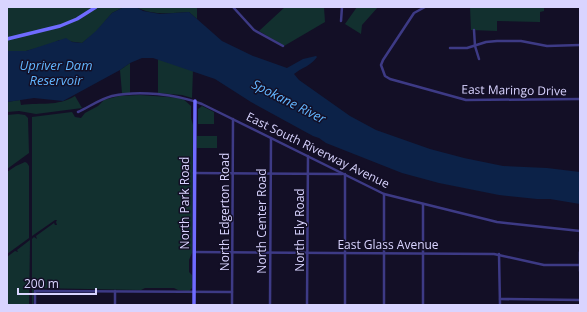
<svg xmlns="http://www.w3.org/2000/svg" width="587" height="312" font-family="'Open Sans',sans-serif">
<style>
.green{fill:#12302f}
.water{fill:#0c2248}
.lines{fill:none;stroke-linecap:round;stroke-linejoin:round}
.street{stroke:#3d3a85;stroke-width:2.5}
.secondary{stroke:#6f6bff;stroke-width:3.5}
.labels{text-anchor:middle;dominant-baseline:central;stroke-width:3;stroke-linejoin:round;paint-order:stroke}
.street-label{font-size:12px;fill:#d9d4ff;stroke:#130f26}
.water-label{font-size:13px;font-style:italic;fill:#62b6ff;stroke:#130f26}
</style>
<rect width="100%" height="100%" fill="#130f26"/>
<g class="green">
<polygon points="7,7 124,7 112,13 96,32 82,43 59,40 52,44 26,51 7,51"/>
<path d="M136,7h61v12l-8,-7c-19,1 -36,4 -53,-5z"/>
<polygon points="285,7 324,7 325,22 284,46 259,31"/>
<polygon points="357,7 378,7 362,25 361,34 345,24"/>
<polygon points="470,7 544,7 544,11 540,12 540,22 497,21 497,31 471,30"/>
<polygon points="158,59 193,70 192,98 182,95 158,93"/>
<polygon points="130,63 130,93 122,93 120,70"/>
<polygon points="140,95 182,98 191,106 191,118 193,125 192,253 189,260 189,272 192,275 192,288 189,291 178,290 174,288 145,288 141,290 34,288 33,305 32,305 32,239 34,237 37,239 36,236 54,223 55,225 57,225 56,222 57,220 55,220 32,236 32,117 72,112 75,117 81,118 85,113 98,106 104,100 119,96"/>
<path d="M75,96l7,12 -46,6 -17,-3 -12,1v-10l13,-2 1,5c21,-3 35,2 54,-9z"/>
<polygon points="202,106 214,112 214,124 198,124 198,109"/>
<polygon points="18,114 25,115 28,118 29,153 7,169 7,115"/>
<rect x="197" y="136" width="20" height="12"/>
<polygon points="25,162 27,163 29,166 29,238 7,254 7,172 16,166"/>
<polygon points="30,240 29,305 7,305 7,257 15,251 18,252 17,250"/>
</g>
<path class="water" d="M124,7h12l7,4 17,3 29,-2 33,29 31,15 34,12 16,-9 13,-3 1,1c-6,9 -16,11 -23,17l5,6 51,36 26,14 54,19 34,9 39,8 44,2 33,4v32l-30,-5h-13l-38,-4 -60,-12 -37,-10 -76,-30 -7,-5 -6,-2 -62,-34 -36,-23 -62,-21h-11l-12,5 -10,7 -57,31 -29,-3 -27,4v-51h19l40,-13 6,4 10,1 14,-12 16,-18z"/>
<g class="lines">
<g class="street">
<polyline points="233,7 254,30 283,46"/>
<polyline points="425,7 414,13 383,60 381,65 385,76 390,79 419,87 466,100 580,99"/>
<polyline points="341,21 342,7"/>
<polyline points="474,30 475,46 479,59"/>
<polyline points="450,48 467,48 486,42 497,41 521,41 547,46 580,45"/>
<path d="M78,112c11,-5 22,-13 34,-16 27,-6 64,-2 90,8l182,90 113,28 83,9"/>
<polyline points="194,173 342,174"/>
<polyline points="194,252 494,254 544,265 580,265"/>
<polyline points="580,252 580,271"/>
<polyline points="499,254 500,305"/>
<polyline points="500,299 580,300"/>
<polyline points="35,305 35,291 232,292"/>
<polyline points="115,305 115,291"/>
<polyline points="232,305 233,119"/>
<polyline points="270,305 271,138"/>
<polyline points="307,305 308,156"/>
<polyline points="345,305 345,174"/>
<polyline points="384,305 384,194"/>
<polyline points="423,305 423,204"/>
</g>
<g class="secondary">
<polyline points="7,39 60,26 77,19 96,7"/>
<polyline points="194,305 195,101"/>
</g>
</g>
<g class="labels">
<g class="street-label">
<text transform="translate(514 90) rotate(1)">East Maringo Drive</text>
<text transform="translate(318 150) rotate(26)">East South Riverway Avenue</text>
<text transform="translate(184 203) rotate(-90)">North Park Road</text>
<text transform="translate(224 212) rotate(-90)">North Edgerton Road</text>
<text transform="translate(261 221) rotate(-90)">North Center Road</text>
<text transform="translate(299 230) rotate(-90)">North Ely Road</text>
<text x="388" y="244">East Glass Avenue</text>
</g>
<g class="water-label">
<text x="56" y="65">Upriver Dam<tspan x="56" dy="15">Reservoir</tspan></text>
<text transform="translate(289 101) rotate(27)">Spokane River</text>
</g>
</g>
<rect width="587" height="312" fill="none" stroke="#d9d4ff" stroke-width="16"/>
<path d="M18 288v6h78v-6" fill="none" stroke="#d9d4ff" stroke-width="2"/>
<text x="24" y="288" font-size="12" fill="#d9d4ff" stroke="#130f26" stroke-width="3" paint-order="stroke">200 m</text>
</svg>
